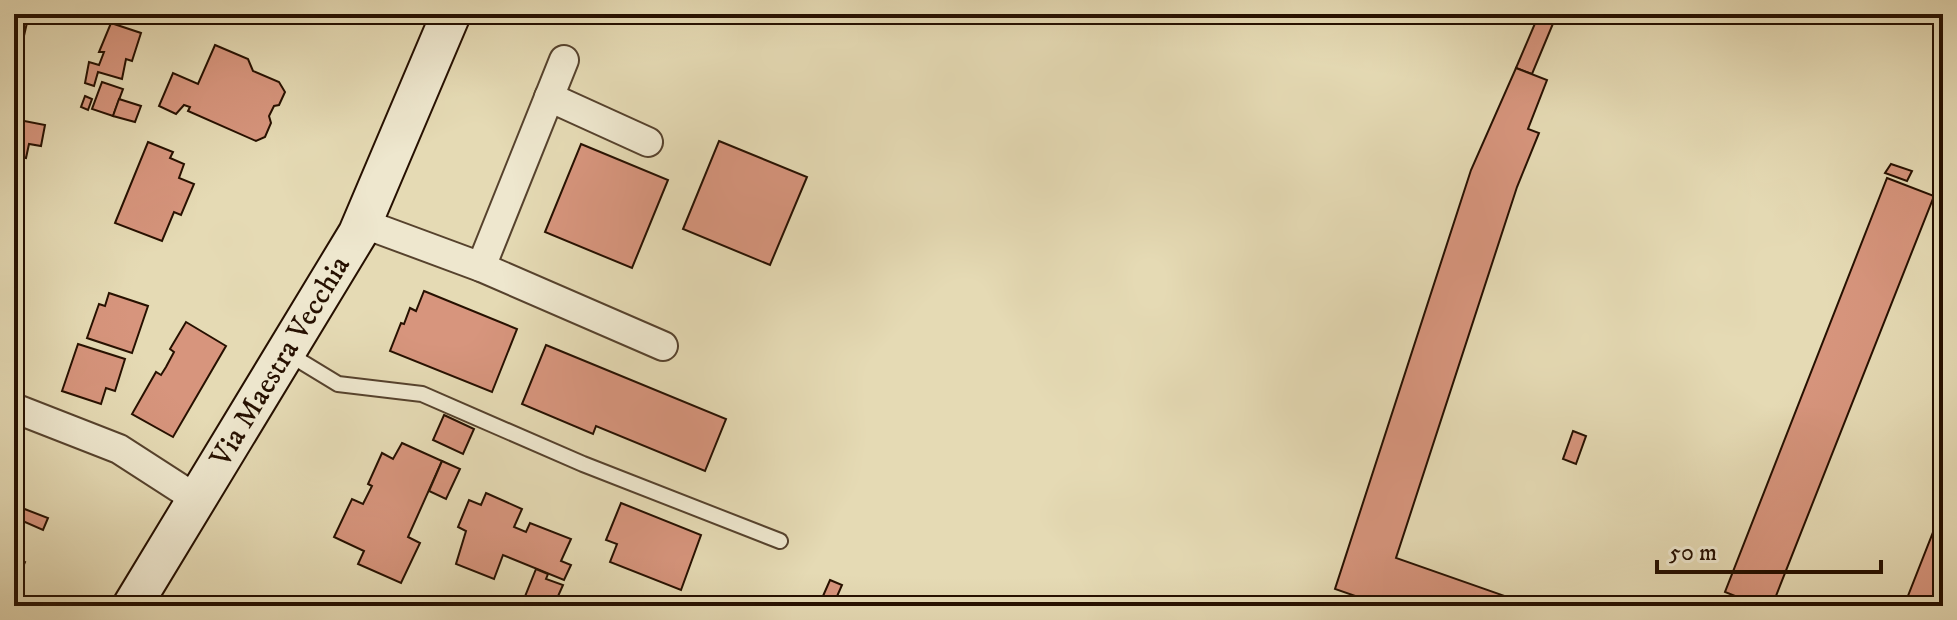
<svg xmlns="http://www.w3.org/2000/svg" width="1957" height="620" font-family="'IM FELL DW Pica',serif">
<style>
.building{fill:#d7957d;stroke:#261000;stroke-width:2}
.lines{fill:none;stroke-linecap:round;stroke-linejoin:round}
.lane-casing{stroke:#56422d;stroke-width:18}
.street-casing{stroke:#56422d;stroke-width:32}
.secondary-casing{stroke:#261000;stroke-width:42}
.lane{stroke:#eee7ce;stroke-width:14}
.street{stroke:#eee7ce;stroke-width:28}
.secondary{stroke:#eee7ce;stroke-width:38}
.labels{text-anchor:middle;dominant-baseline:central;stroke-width:8;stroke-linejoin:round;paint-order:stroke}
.street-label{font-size:30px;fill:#261000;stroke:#eee7ce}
</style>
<rect width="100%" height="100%" fill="#e5dab4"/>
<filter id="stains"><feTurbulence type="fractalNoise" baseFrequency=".0025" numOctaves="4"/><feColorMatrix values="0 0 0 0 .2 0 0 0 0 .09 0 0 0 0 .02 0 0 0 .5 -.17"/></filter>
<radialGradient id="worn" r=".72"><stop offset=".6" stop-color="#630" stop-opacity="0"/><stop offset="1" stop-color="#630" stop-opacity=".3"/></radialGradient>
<g class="building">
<polygon points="14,14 29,14 15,75 14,75"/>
<polygon points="1539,14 1557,14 1532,74 1516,68"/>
<polygon points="111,23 141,33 132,61 126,59 122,79 98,72 94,86 85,83 89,62 99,65 104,52 99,52"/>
<polygon points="215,45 248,59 253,71 279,82 285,92 279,105 274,106 269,116 271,123 265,137 256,141 188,111 190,107 184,105 176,114 159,106 173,73 198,84"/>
<polygon points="1516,68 1547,80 1528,129 1539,133 1517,187 1396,558 1533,606 1384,606 1335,589 1471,170"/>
<polygon points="102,82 123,89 113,116 92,109"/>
<polygon points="85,96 92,99 88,110 81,107"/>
<polygon points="119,99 141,106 135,122 113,116"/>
<polygon points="14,119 45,125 41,146 29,144 26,158 14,156"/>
<polygon points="719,141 807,177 770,265 683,229"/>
<polygon points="148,142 173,152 170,158 184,164 179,178 194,184 181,215 174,212 162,241 115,223"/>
<polygon points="581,144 668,180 632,268 545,232"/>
<polygon points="1891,164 1912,171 1907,181 1885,173"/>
<polygon points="1887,178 1934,196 1772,606 1760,606 1725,592"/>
<polygon points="424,291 517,329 492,392 390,351 401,323 404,324 410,308 416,311"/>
<polygon points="109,293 148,306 132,353 87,338 99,304 105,306"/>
<polygon points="186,322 226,346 173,437 132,414 156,372 161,375 166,367 174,352 170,349"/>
<polygon points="78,344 125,359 115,391 106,388 101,404 62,391"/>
<polygon points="546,345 726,419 705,471 596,426 593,434 522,404"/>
<polygon points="444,415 474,429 463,454 433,440"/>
<polygon points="1573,431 1586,436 1576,464 1563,459"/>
<polygon points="402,443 442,461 408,537 420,543 401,583 358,564 364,551 334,537 352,499 363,504 372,486 368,484 382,453 393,459"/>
<polygon points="442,461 460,469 446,499 429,491"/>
<polygon points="486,493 522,509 514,527 526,532 530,523 571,539 561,561 571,565 564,580 503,555 494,579 456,564 466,531 458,527 469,500 481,505"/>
<polygon points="621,503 701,535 681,590 610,562 617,544 606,540"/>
<polygon points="22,508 48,518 43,530 18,519"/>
<polygon points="1941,512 1943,513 1943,606 1904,606"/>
<polygon points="14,558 25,562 14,588"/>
<polygon points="536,569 548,574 546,579 563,585 555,603 548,600 545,606 541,606 524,599"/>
<polygon points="830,580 842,585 835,601 823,596"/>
</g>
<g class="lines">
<defs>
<polyline id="lane" points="287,353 338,384 422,394 583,464 780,541"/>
<g id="street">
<polyline points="549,97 648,142"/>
<polyline points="362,223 481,267 663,346"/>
<polyline points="481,267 564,60"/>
<polyline points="14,408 119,449 198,500"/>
</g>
<g id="secondary">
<path id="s1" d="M132,606l226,-373 93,-219"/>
</g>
</defs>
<use href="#lane" class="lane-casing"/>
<use href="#street" class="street-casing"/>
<use href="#secondary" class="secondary-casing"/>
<use href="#lane" class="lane"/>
<use href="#street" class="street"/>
<use href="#secondary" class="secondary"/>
</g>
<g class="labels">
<g class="street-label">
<text stroke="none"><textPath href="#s1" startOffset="286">Via Maestra Vecchia</textPath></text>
</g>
</g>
<rect width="1957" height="620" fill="none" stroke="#e5dab4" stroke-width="48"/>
<rect x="16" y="16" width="1925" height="588" fill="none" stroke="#261000" stroke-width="4"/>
<rect x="24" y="24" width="1909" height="572" fill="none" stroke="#261000" stroke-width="2"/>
<path d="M1657 560v12h224v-12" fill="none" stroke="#261000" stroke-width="4"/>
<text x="1669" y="560" font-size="24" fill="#261000" stroke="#eee7ce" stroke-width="6" paint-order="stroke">50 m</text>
<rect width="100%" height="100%" filter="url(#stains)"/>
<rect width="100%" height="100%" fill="url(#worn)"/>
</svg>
